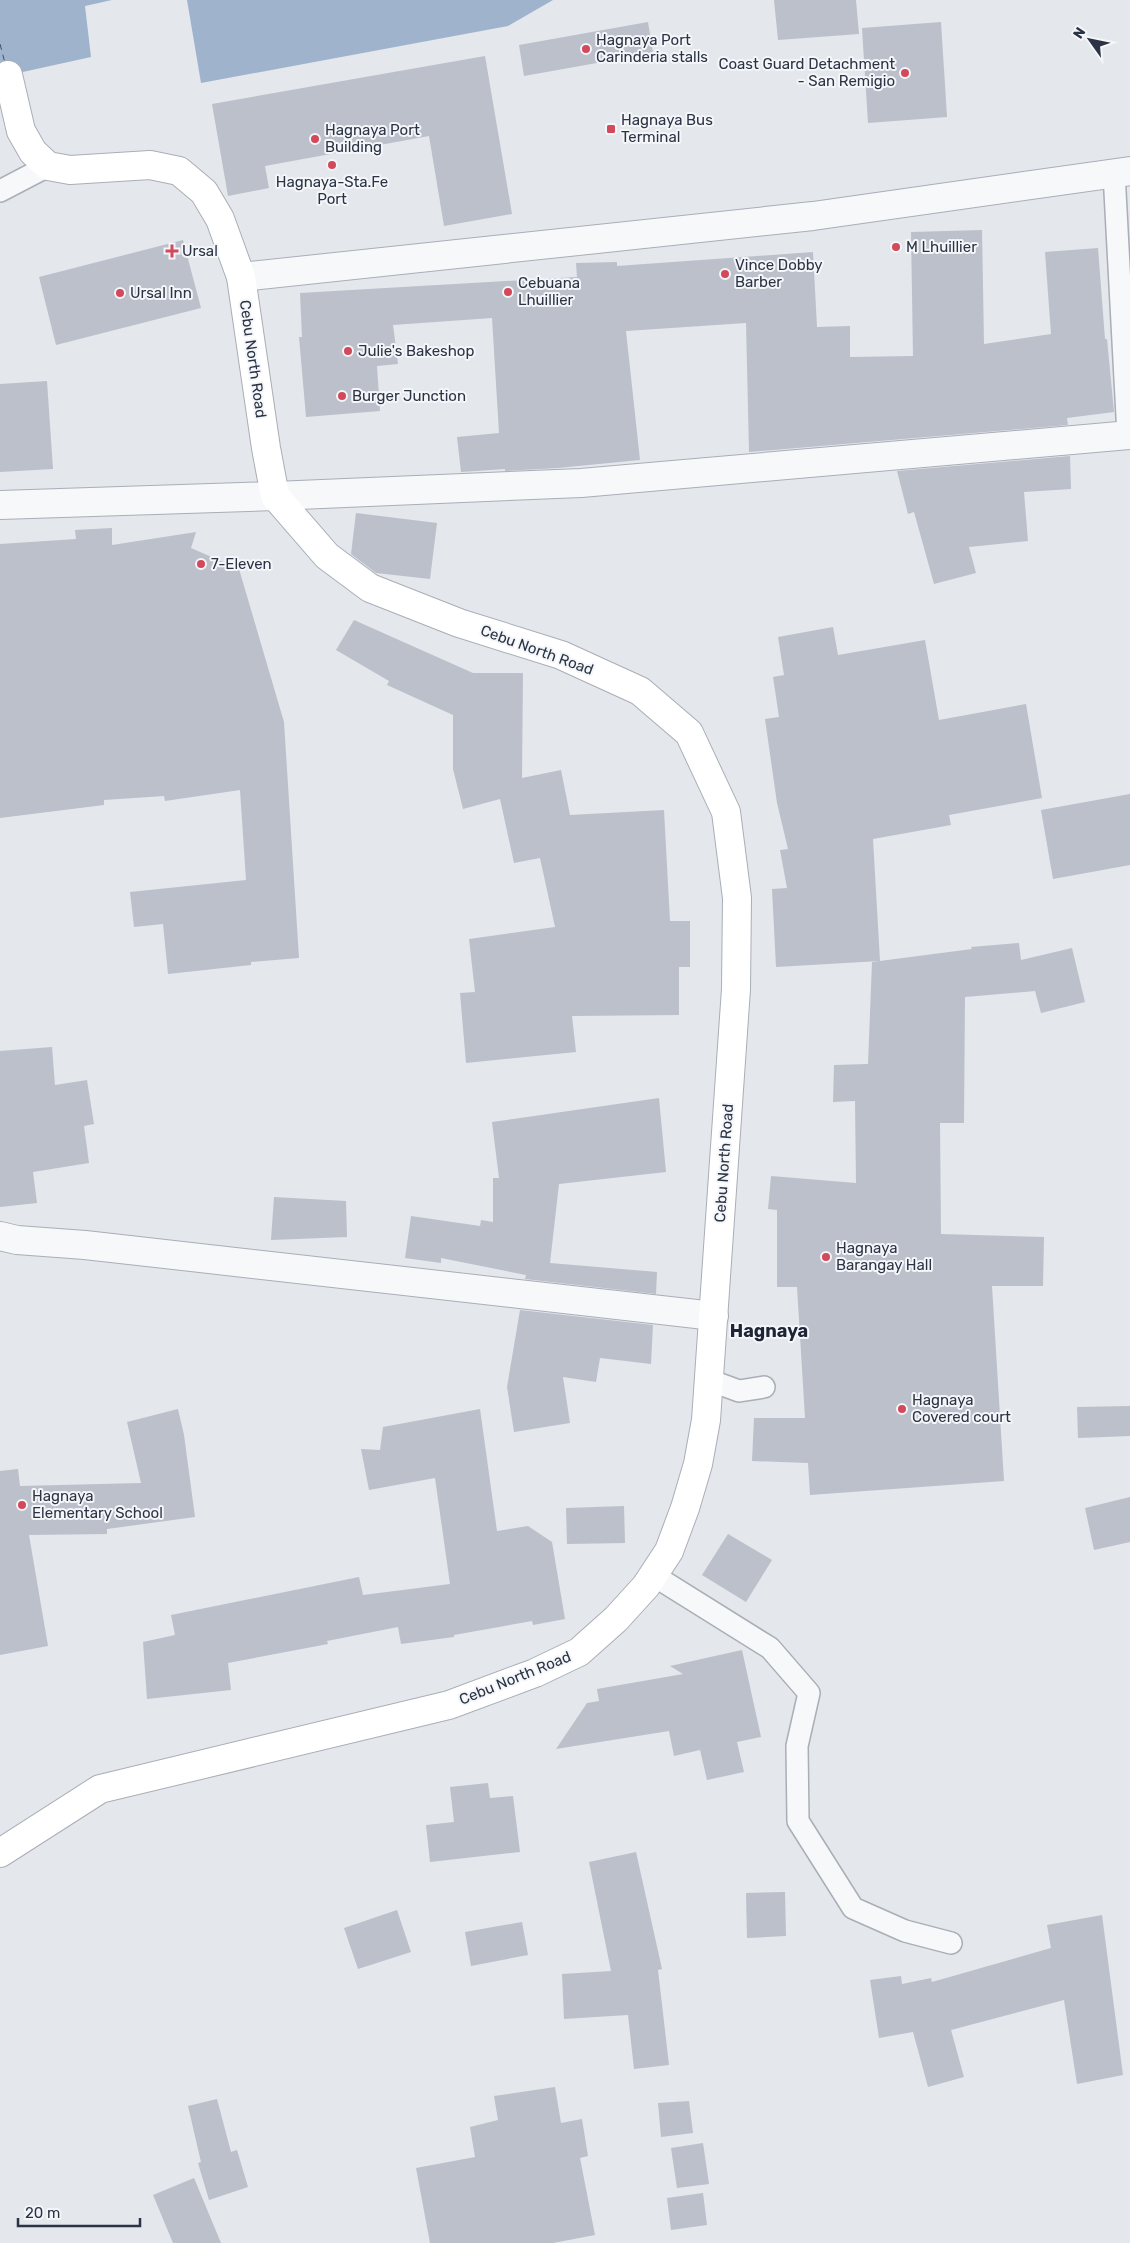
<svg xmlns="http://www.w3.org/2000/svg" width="1130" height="2243" font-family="Rubik,sans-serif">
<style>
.water{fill:#9fb4cc}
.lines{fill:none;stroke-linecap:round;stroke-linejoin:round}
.ferry{stroke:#34527a;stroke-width:1;stroke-dasharray:6 5;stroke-linecap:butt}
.building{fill:#bbc0ca}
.service-casing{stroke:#a9aeb7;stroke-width:24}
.minor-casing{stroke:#a9aeb7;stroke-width:30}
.tertiary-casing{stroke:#a9aeb7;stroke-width:30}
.secondary-casing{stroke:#a9aeb7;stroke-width:30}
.service{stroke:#f7f8fa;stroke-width:21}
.minor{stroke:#f7f8fa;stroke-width:28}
.tertiary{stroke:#f7f8fa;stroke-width:28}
.secondary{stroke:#fff;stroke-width:28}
.poi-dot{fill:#d1495b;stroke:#f4f6f9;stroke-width:2}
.labels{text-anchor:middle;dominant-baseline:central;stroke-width:4;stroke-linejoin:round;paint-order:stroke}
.poi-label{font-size:15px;fill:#2b3445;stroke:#f4f6f9;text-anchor:start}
.street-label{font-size:15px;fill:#2b3445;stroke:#f4f6f9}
.quarter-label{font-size:18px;font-weight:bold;fill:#1d2536;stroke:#f4f6f9}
</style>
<rect width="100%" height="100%" fill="#e4e7ec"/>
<g class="water">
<polygon points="0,0 112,0 85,6 91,57 0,77"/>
<polygon points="187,0 553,0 508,26 201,83"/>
</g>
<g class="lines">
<polyline class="ferry" points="0,44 5,63"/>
</g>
<g class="building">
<polygon points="774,0 856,0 859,34 778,40"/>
<polygon points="648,22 653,53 524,76 519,45"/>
<polygon points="941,22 947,117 868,123 862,28"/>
<polygon points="485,56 512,214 444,226 429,136 265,166 269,188 228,196 212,104"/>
<polygon points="982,230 984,344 1051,334 1045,252 1098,248 1105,339 1107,339 1114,412 1067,418 1068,425 749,452 746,323 626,331 640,460 558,468 505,471 505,469 461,472 457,437 499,433 492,318 393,325 398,364 377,366 380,411 306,417 299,337 302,337 300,293 577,277 576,263 617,262 617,266 813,252 817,327 850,326 850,357 913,356 911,232"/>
<polygon points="183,240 201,308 56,345 39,277"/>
<polygon points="47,381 53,469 0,472 0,384"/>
<polygon points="1070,456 1071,489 1024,492 1028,541 969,547 976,573 934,584 914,512 908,514 897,471"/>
<polygon points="356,513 437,523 430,579 376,573 351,554"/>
<polygon points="112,528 112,545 196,532 191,548 239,569 284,722 299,958 251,962 251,965 168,974 163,924 134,927 130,892 246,880 240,790 165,801 164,796 104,800 104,805 0,818 0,544 76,539 75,530"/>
<polygon points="354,620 473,673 523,673 522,778 561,770 570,815 664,810 670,921 690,921 690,967 679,967 679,1015 572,1016 576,1052 466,1063 460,993 475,992 469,939 555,927 540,858 514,863 500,799 463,809 453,769 453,715 387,685 389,681 336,650"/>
<polygon points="833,627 838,655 925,640 939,720 1026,704 1042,798 949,815 951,825 873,839 880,961 776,967 772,889 787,888 780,850 788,849 777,803 765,719 779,717 773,677 784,675 778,637"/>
<polygon points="1130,794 1130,865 1053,879 1041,810"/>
<polygon points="1019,943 1021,960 1072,948 1085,1002 1041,1013 1035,991 965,997 964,1123 940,1123 941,1234 1044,1237 1043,1286 992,1286 1004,1481 810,1495 808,1463 752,1461 754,1418 805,1418 797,1287 777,1287 777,1210 768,1209 771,1176 856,1183 855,1101 833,1102 834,1065 868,1064 872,962 972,949 971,947"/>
<polygon points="52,1047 55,1085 87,1080 94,1124 84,1126 89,1163 33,1172 37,1203 0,1207 0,1051"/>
<polygon points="659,1098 666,1172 559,1184 550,1263 657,1272 656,1294 525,1279 526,1275 441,1258 441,1263 405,1258 411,1216 480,1226 481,1220 493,1222 493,1178 499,1178 492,1122"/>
<polygon points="274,1197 346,1201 347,1237 271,1240"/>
<polygon points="520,1310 653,1325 651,1364 600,1358 596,1382 563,1377 570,1423 514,1432 507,1387"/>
<polygon points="1130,1406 1130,1436 1078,1438 1077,1407"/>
<polygon points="178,1409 184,1435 195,1517 107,1529 107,1534 29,1535 48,1646 0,1655 0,1471 18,1469 20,1486 141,1483 127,1422"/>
<polygon points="480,1409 497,1531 528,1526 552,1542 565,1619 533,1625 532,1621 454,1635 454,1637 401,1644 398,1627 327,1641 328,1644 228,1663 231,1690 147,1699 143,1642 175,1635 171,1615 359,1577 363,1595 450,1584 435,1478 369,1490 361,1449 380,1450 383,1427"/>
<polygon points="1130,1497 1130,1542 1094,1550 1085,1508"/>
<polygon points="624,1506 625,1543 567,1544 566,1508"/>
<polygon points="728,1534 772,1560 746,1602 702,1575"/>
<polygon points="742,1650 761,1737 737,1742 744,1772 707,1780 700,1750 674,1756 669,1731 556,1749 587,1703 599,1701 597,1689 683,1674 670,1666"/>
<polygon points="488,1783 490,1798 513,1796 520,1852 430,1862 426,1825 454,1822 450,1787"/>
<polygon points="636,1852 662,1969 658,1970 669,2065 634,2069 628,2015 564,2019 562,1974 611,1971 589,1862"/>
<polygon points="785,1892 786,1936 747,1938 746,1893"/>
<polygon points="397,1910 411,1952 358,1969 344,1928"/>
<polygon points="1102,1915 1123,2075 1077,2084 1064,2000 951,2030 964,2077 928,2087 913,2032 879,2038 870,1980 901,1976 902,1984 931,1978 932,1982 1051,1948 1047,1925"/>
<polygon points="522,1922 528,1955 471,1966 465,1932"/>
<polygon points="555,2087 561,2123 582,2119 588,2156 580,2158 595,2235 553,2243 430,2243 416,2168 475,2157 470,2127 498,2120 494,2096"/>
<polygon points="217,2099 231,2152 237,2150 248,2187 209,2200 198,2163 201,2162 188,2106"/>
<polygon points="689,2101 693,2133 661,2137 658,2103"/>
<polygon points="703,2143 709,2184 677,2188 671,2148"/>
<polygon points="194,2178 221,2243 173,2243 153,2195"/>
<polygon points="703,2193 707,2225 671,2230 667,2198"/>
</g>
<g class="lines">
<defs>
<g id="service">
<polyline points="1114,173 1128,435"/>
<polyline points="0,191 48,166"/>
<polyline points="709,1380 739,1391 764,1387"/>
<polyline points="653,1575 770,1648 809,1693 797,1746 798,1821 853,1908 905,1931 951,1943"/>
</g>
<g id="minor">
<polyline points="241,277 813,216 1130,171"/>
<polyline points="0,1236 17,1240 85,1245 714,1316"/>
</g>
<polyline id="tertiary" points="0,505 275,496 581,483 1130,435"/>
<polyline id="secondary" points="0,1853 100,1789 449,1705 535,1673 579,1652 616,1619 646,1586 669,1551 685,1508 698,1464 706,1420 736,989 737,898 726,812 689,733 640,691 561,655 459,623 370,588 327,556 275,496 266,448 241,277 220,219 204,192 179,171 150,165 70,170 48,166 33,152 21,131 8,75"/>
</defs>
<use href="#service" class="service-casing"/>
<use href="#minor" class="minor-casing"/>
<use href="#tertiary" class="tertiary-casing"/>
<use href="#secondary" class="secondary-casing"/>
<use href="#service" class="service"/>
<use href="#minor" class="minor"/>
<use href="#tertiary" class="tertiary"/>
<use href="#secondary" class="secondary"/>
</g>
<g class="poi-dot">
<circle cx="586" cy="49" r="5"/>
<circle cx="905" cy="73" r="5"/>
<rect x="606" y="124" width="10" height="10" rx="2.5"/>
<circle cx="315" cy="139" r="5"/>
<circle cx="332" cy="165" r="5"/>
<circle cx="896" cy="247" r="5"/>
<path d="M169.5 243.5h5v5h5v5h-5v5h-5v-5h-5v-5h5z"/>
<circle cx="725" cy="274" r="5"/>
<circle cx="508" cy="292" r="5"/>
<circle cx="120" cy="293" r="5"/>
<circle cx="348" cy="351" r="5"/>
<circle cx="342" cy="396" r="5"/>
<circle cx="201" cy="564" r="5"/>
<circle cx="826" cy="1257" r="5"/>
<circle cx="902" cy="1409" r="5"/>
<circle cx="22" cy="1505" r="5"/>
</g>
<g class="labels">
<g class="poi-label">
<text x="596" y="40">Hagnaya Port<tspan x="596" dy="17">Carinderia stalls</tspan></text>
<text x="895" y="64" text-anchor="end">Coast Guard Detachment<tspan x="895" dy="17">- San Remigio</tspan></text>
<text x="621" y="120">Hagnaya Bus<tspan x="621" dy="17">Terminal</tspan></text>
<text x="325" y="130">Hagnaya Port<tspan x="325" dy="17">Building</tspan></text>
<text x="332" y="182" text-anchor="middle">Hagnaya-Sta.Fe<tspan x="332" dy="17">Port</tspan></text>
<text x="906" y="247">M Lhuillier</text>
<text x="182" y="251">Ursal</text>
<text x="735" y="265">Vince Dobby<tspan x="735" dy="17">Barber</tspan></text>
<text x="518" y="283">Cebuana<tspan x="518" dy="17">Lhuillier</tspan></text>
<text x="130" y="293">Ursal Inn</text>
<text x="358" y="351">Julie's Bakeshop</text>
<text x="352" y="396">Burger Junction</text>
<text x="211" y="564">7-Eleven</text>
<text x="836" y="1248">Hagnaya<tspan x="836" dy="17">Barangay Hall</tspan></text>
<text x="912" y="1400">Hagnaya<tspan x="912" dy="17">Covered court</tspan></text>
<text x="32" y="1496">Hagnaya<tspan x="32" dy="17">Elementary School</tspan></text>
</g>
<g class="street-label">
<text transform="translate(253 359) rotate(82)">Cebu North Road</text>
<text transform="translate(537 650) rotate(20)">Cebu North Road</text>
<text transform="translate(724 1163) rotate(-86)">Cebu North Road</text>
<text transform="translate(515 1678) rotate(-22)">Cebu North Road</text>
</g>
<g class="quarter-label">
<text x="769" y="1331">Hagnaya</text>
</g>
</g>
<g transform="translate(1090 40) rotate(303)" stroke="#f4f6f9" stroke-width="4" paint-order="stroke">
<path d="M0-4L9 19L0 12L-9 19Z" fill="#2b3445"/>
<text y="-8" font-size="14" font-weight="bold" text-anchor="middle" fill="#2b3445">N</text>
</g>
<path d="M18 2218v8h122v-8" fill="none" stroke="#2b3445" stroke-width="2.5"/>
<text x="25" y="2218" font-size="15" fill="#2b3445" stroke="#f4f6f9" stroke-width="4" paint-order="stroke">20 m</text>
</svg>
